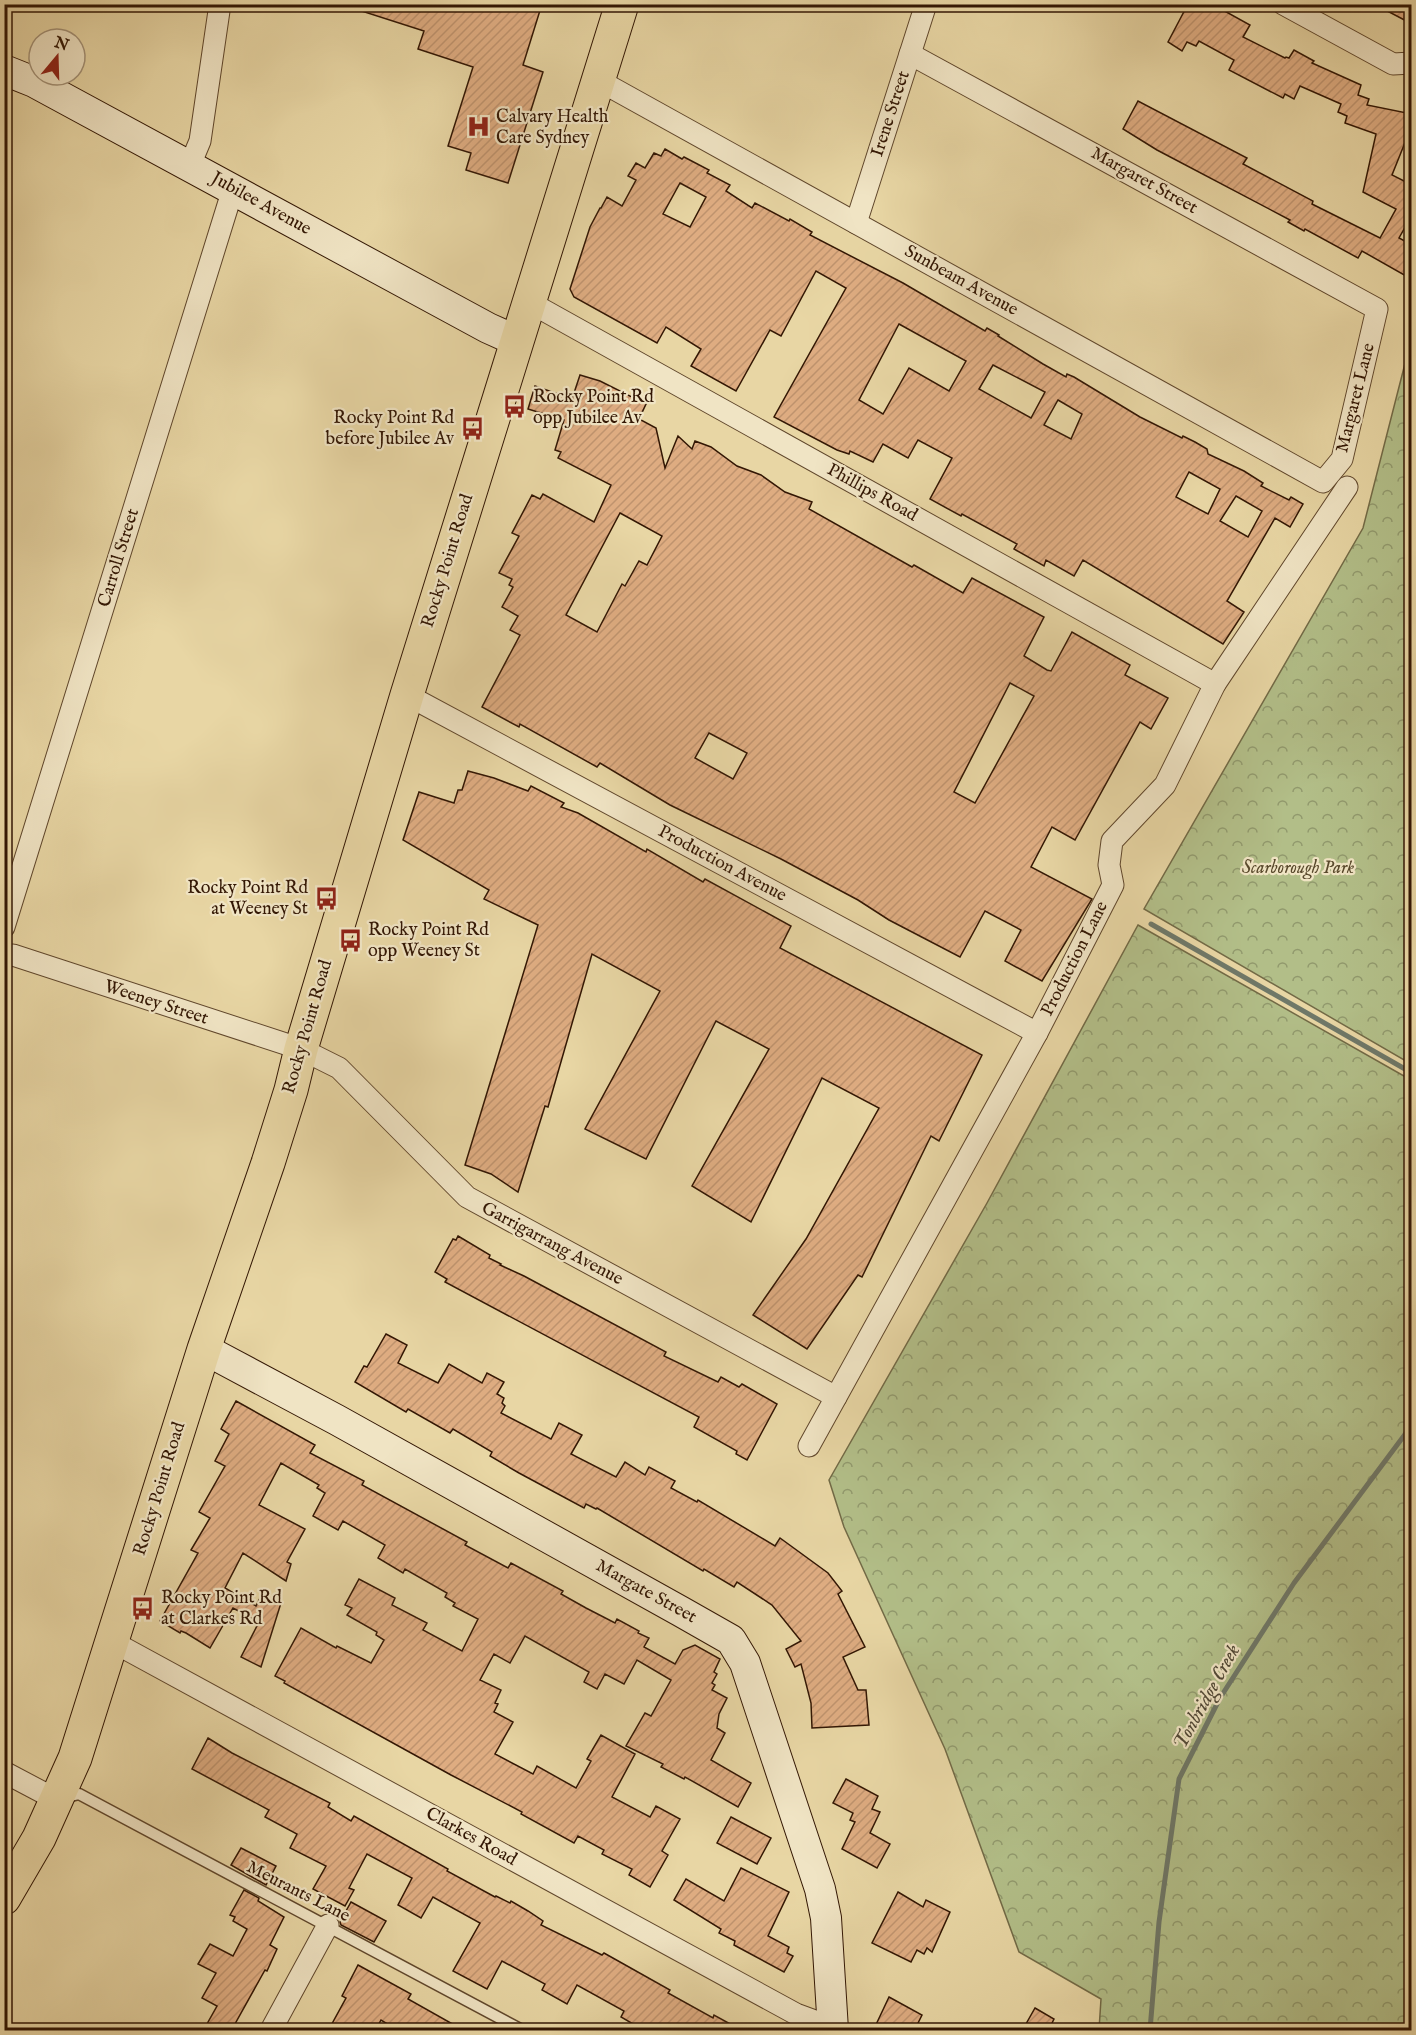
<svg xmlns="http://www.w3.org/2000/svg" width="1416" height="2035" font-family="'IM FELL English',serif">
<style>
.park{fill:url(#park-crowns);stroke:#726a46;stroke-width:1.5}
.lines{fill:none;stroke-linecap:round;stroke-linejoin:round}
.stream{stroke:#6f7868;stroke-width:5}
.building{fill:url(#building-hatch);stroke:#331704;stroke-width:1.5;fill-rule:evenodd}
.lane-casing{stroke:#60472c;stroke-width:13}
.street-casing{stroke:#60472c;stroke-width:23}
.secondary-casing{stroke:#331704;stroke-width:32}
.primary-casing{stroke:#331704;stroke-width:35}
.lane{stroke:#f0e4c4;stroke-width:10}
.street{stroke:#f0e4c4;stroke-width:21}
.secondary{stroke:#f0e4c4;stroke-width:30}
.primary{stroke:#e8d6a4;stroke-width:33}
.labels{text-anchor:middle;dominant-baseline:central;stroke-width:4.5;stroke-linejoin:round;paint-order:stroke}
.street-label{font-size:18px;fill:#331704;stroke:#f0e4c4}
.poi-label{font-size:18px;fill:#331704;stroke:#f0e4c4;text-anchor:start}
.park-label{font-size:18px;font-style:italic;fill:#59492c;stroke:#f0e4c4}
.water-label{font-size:20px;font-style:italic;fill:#514836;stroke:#f0e4c4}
</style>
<defs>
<pattern id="park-crowns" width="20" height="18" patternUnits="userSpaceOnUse" patternTransform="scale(1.5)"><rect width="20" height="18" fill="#b2be88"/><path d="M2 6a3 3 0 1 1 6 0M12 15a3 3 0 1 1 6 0" fill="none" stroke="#91996d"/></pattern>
<pattern id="building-hatch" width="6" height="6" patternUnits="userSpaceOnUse" patternTransform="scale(1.5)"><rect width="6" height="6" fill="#deac81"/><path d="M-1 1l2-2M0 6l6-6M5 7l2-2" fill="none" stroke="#bf936e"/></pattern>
</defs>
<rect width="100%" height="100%" fill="#e8d6a4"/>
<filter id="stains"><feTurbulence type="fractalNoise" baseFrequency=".00333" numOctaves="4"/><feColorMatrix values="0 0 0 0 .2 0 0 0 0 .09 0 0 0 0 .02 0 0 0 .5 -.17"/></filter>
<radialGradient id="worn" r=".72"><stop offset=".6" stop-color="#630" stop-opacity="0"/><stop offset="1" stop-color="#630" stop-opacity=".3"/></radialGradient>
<g class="park">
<polygon points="1411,340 1411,1064 1144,909 1363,528"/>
<polygon points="1138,925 1411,1080 1411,2030 1099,2030 1101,1999 1019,1952 945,1749 844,1527 829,1480 987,1203"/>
</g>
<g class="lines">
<g class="stream">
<polyline points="1151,924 1412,1073"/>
<polyline points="1150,2030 1159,1922 1179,1779 1220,1698 1294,1583 1412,1425"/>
</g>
</g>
<g class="building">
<polygon points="349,4 542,4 523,65 543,72 508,183 466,170 471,153 448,146 473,67 418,49 424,31 349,7"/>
<polygon points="1188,4 1212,4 1250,25 1243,37 1285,58 1286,57 1289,58 1294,50 1314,61 1312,63 1361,85 1358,95 1369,99 1367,105 1412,114 1412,141 1406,140 1392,175 1412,185 1412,215 1399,238 1412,245 1412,266 1406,276 1362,251 1358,258 1305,229 1304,231 1288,222 1290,220 1157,150 1123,129 1138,101 1247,158 1243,164 1313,201 1312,204 1380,238 1396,209 1363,192 1376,134 1345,123 1347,116 1338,112 1341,104 1300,86 1294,99 1285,94 1283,98 1229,70 1234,60 1199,41 1196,46 1187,42 1182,51 1168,42"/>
<polygon points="1374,4 1412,4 1412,24"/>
<path d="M665,149l17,10 2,-2 25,13 -2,3 23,12 -4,6 26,17 3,-5 34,18 1,-2 22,13 -2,3 93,48 82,48 2,-3 12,7 -1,1 45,28 23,13 1,-3 7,3 66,40 42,21 1,-2 12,6 12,7 1,5 36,17 19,12 -2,3 28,14 2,-3 12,7 -13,23 -15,-9 -48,83 17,11 -21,32 -140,-84 -9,16 -28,-16 -2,6 -30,-17 3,-5 -55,-30 -1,2 -31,-17 22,-41 -34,-18 -10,18 -25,-14 -10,18 -23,-11 -1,3 -12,-4 -63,-33 72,-129 -30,-17 -35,65 -11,-6 -34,61 -45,-25 10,-17 -35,-22 -9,16 -83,-46 -4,-8 20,-62 10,-19h1l6,-11 15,9 14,-26 -8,-4 8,-13 9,5 9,-15 7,3zM680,183l26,14 -16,30 -27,-13zM899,324l67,37 -17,30 -40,-23 -26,46 -24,-14zM993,365l52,27 -14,26 -52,-29zM1058,400l24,14 -11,25 -27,-14zM1189,472l31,17 -12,25 -32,-17zM1236,496l26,15 -14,26 -28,-16z"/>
<path d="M580,375l20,6 46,23 -7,15 17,9 9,40 13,-32 14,13 3,-8 16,6 26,19 24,9 24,17 27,10 -3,7 103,58 2,-2 49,28 9,-15 72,39 -20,39 23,14 4,1 21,-39 58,33 -5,10 43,23 -17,31 -11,-7 -65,118 -23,-13 -21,40 61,32 -50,82 -37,-20 16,-31 -36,-19 -25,46 -71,-37 -31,-20 -77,-41 -111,-54 -70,-42 -3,4 -77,-43 -1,3 -37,-20 38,-72 -10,-5 8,-14 -16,-9 11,-20 -4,-2 3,-6 -13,-6 20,-37 -7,-3 20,-38 8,4 3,-5 51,28 17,-37 -53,-27 3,-6 -6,-2 9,-30 -36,-11 7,-23 37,13zM620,513l42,23 -15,29 -8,-4 -14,25 -3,-2 -25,48 -31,-17zM1010,683l24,13 -59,107 -21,-11zM709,733l38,20 -14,26 -38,-21z"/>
<polygon points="468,771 494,778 528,791 531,786 564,803 561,807 578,813 646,852 647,849 703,882 705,879 791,926 780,948 982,1055 939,1141 931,1136 862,1277 858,1275 807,1349 753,1315 806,1239 879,1108 822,1078 751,1222 692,1186 769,1049 716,1021 646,1159 585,1129 660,991 592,954 548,1107 545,1106 518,1192 491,1174 465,1165 538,925 484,899 489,890 403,840 419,792 454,803 458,790 462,790"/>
<polygon points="458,1236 490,1255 489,1258 501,1264 500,1265 524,1276 666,1352 664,1356 718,1382 721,1377 739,1387 742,1384 777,1404 747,1460 736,1454 737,1451 694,1427 699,1417 445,1282 447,1279 435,1272 453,1239 456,1240"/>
<polygon points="386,1334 407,1345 398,1363 438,1383 449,1364 482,1383 487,1373 504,1382 497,1394 504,1398 502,1403 505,1406 501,1413 551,1439 559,1423 582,1435 571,1454 616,1477 625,1462 645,1475 649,1467 675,1481 671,1488 697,1502 698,1500 775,1546 780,1538 828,1573 842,1591 838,1594 865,1647 843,1657 858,1690 866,1690 869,1725 812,1728 811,1703 801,1664 795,1667 786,1649 801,1641 772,1605 737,1582 734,1587 704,1569 703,1571 597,1508 596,1509 586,1504 584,1508 519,1473 490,1456 492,1452 453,1429 450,1433 408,1409 406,1412 355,1382 364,1366 367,1367"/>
<polygon points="236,1401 315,1445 310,1453 364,1481 362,1485 467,1542 465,1545 508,1568 511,1563 563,1591 561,1594 586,1608 615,1623 617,1619 639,1631 638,1633 649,1638 644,1647 675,1664 683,1650 695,1645 720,1659 714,1672 717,1674 712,1683 715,1685 712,1690 727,1698 719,1714 717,1728 725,1733 711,1760 751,1783 738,1807 685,1777 684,1779 661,1767 663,1764 626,1746 645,1713 651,1716 671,1680 637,1660 624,1684 605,1674 597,1689 584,1682 589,1672 525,1636 510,1663 494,1654 480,1680 501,1690 495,1703 498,1704 494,1712 513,1722 495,1754 533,1774 537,1766 576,1788 591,1761 587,1759 601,1735 635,1754 612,1797 650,1817 656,1806 680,1819 662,1851 668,1855 650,1887 629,1875 632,1869 602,1854 604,1850 578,1836 574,1843 521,1814 522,1812 451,1775 284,1683 285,1681 275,1676 301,1628 336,1648 337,1646 371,1663 384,1640 376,1635 377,1632 347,1615 352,1608 345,1605 359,1579 395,1598 392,1605 427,1623 423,1630 462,1651 478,1619 453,1606 455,1603 445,1597 447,1593 405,1569 403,1573 378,1558 385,1545 343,1521 338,1530 313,1516 325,1493 317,1488 319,1485 281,1463 259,1505 305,1529 287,1562 291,1564 286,1581 243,1553 225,1588 256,1606 261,1596 281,1603 261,1667 241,1657 259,1622 233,1608 210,1648 186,1633 181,1631 180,1633 160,1621 198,1553 191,1550 210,1518 199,1512 225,1466 215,1461 229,1434 221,1429"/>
<polygon points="208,1738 232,1753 330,1803 328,1807 351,1821 354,1816 448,1869 447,1871 495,1897 496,1896 510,1903 511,1901 528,1911 543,1921 541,1925 602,1955 604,1953 670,1990 668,1993 713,2018 714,2015 743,2031 645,2031 621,2017 624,2011 577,1985 567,2004 542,1990 545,1984 502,1961 487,1989 453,1971 480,1923 433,1897 421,1918 398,1905 412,1878 367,1854 349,1888 354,1890 345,1906 313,1889 326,1866 290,1848 297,1834 265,1817 269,1810 192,1769"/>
<polygon points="846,1779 878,1796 872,1809 880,1812 870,1833 890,1844 877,1868 842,1849 855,1822 850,1820 853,1813 833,1803"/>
<polygon points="731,1817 771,1838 757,1864 717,1843"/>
<polygon points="241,1848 276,1866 266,1885 231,1865"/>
<polygon points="741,1868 789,1892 768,1936 789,1947 787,1953 793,1956 784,1972 734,1945 735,1941 719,1933 721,1929 674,1900 686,1879 724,1901"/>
<polygon points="244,1890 259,1898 258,1901 284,1917 270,1945 277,1949 267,1971 265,1970 231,2031 203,2031 217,2006 202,1998 216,1973 198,1964 210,1944 233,1956 247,1929 233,1921 235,1917 230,1915"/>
<polygon points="898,1892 923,1907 926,1900 950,1912 932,1952 927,1948 924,1954 917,1950 911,1962 872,1943"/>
<polygon points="351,1902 386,1921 374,1942 341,1925 340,1922"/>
<polygon points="358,1965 411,1994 408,1999 465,2031 399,2031 381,2020 375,2031 328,2031 346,1998 342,1996"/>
<polygon points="889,1997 922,2015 914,2031 873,2031"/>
<polygon points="1035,2008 1054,2019 1048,2031 1022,2031"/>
</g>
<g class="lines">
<defs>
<polyline id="lane" points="63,1798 79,1794 522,2030"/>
<g id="street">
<polyline points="1283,4 1393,64 1412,63"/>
<polyline points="598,80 1323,482 1342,459 1377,309 910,54"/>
<polyline points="190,165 200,141 220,4"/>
<polyline points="856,223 926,4"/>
<polyline points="529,302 1215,684"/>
<polyline points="407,695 1037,1033"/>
<polyline points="4,927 233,189"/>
<polyline points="13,955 301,1049 339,1068 467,1197 836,1397"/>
<polyline points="809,1446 1037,1033 1113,885 1109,865 1112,841 1165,785 1215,684 1347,487"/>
<polyline points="113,1642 796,2014 815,2021 832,2024"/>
<polyline points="4,1772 57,1800"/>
<polyline points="271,2030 328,1925"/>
</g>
<g id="secondary">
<polyline points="4,70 34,82 488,328 517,341"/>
<polyline points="204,1349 337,1420 680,1611 731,1640 745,1663 820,1889 826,1918 833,2030"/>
</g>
<polyline id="primary" points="4,1898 39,1838 75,1758 204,1349 268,1163 291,1090 301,1049 407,695 622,4"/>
</defs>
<use href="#lane" class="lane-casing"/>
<use href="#street" class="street-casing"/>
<use href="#secondary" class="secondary-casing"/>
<use href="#primary" class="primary-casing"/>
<use href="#lane" class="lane"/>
<use href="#street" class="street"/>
<use href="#secondary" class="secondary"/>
<use href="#primary" class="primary"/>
</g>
<defs>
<symbol id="hospital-bare" viewBox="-9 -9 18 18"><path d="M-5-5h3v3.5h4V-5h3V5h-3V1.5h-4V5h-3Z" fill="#8f2418" stroke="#f0e4c4" stroke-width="2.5" paint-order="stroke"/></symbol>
<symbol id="bus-bare" viewBox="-9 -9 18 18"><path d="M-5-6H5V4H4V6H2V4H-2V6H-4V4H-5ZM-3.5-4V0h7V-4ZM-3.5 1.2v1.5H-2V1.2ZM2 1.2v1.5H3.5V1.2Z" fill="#8f2418" stroke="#f0e4c4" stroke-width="2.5" paint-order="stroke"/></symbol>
</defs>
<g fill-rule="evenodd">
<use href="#hospital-bare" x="462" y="110" width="33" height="33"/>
<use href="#bus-bare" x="498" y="390" width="33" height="33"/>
<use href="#bus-bare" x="456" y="412" width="33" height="33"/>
<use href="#bus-bare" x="310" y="882" width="33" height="33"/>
<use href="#bus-bare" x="334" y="924" width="33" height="33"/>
<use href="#bus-bare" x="126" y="1592" width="33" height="33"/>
</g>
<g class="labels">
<g class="street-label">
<text transform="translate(891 114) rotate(-72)">Irene Street</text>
<text transform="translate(1144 181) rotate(29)">Margaret Street</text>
<text transform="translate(261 204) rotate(29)">Jubilee Avenue</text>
<text transform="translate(961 281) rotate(29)">Sunbeam Avenue</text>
<text transform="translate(1356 398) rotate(-76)">Margaret Lane</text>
<text transform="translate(872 493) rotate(29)">Phillips Road</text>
<text transform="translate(119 558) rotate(-73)">Carroll Street</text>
<text transform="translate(448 561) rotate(-73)">Rocky Point Road</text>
<text transform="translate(722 864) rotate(28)">Production Avenue</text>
<text transform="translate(1075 959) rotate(-63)">Production Lane</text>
<text transform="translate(156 1003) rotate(18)">Weeney Street</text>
<text transform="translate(308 1027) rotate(-74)">Rocky Point Road</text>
<text transform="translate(552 1244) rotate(28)">Garrigarrang Avenue</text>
<text transform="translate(160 1489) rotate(-73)">Rocky Point Road</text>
<text transform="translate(646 1592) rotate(29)">Margate Street</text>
<text transform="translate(471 1837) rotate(29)">Clarkes Road</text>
<text transform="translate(298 1892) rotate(27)">Meurants Lane</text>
</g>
<g class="poi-label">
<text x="496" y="117">Calvary Health<tspan x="496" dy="21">Care Sydney</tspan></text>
<text x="533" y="397">Rocky Point Rd<tspan x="533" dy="21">opp Jubilee Av</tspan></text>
<text x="454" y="418" text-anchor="end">Rocky Point Rd<tspan x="454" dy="21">before Jubilee Av</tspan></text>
<text x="308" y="888" text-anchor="end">Rocky Point Rd<tspan x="308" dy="21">at Weeney St</tspan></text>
<text x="368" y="930">Rocky Point Rd<tspan x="368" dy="21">opp Weeney St</tspan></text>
<text x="161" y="1598">Rocky Point Rd<tspan x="161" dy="21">at Clarkes Rd</tspan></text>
</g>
<g class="park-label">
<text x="1298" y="868">Scarborough Park</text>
</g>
<g class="water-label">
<text transform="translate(1207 1697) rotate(-61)">Tonbridge Creek</text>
</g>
</g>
<rect width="1416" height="2035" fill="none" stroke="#e8d6a4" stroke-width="24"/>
<rect x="6" y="6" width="1404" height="2023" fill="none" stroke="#331704" stroke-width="3"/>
<rect x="12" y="12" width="1392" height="2011" fill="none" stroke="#331704" stroke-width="1.5"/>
<g transform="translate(57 57) rotate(19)"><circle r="28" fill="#f0e4c4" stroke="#a49277" stroke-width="1.5"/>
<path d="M0-4.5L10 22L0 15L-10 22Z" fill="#8f2418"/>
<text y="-9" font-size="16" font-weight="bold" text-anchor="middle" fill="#331704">N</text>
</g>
<rect width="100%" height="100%" filter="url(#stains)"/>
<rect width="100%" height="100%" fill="url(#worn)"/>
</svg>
